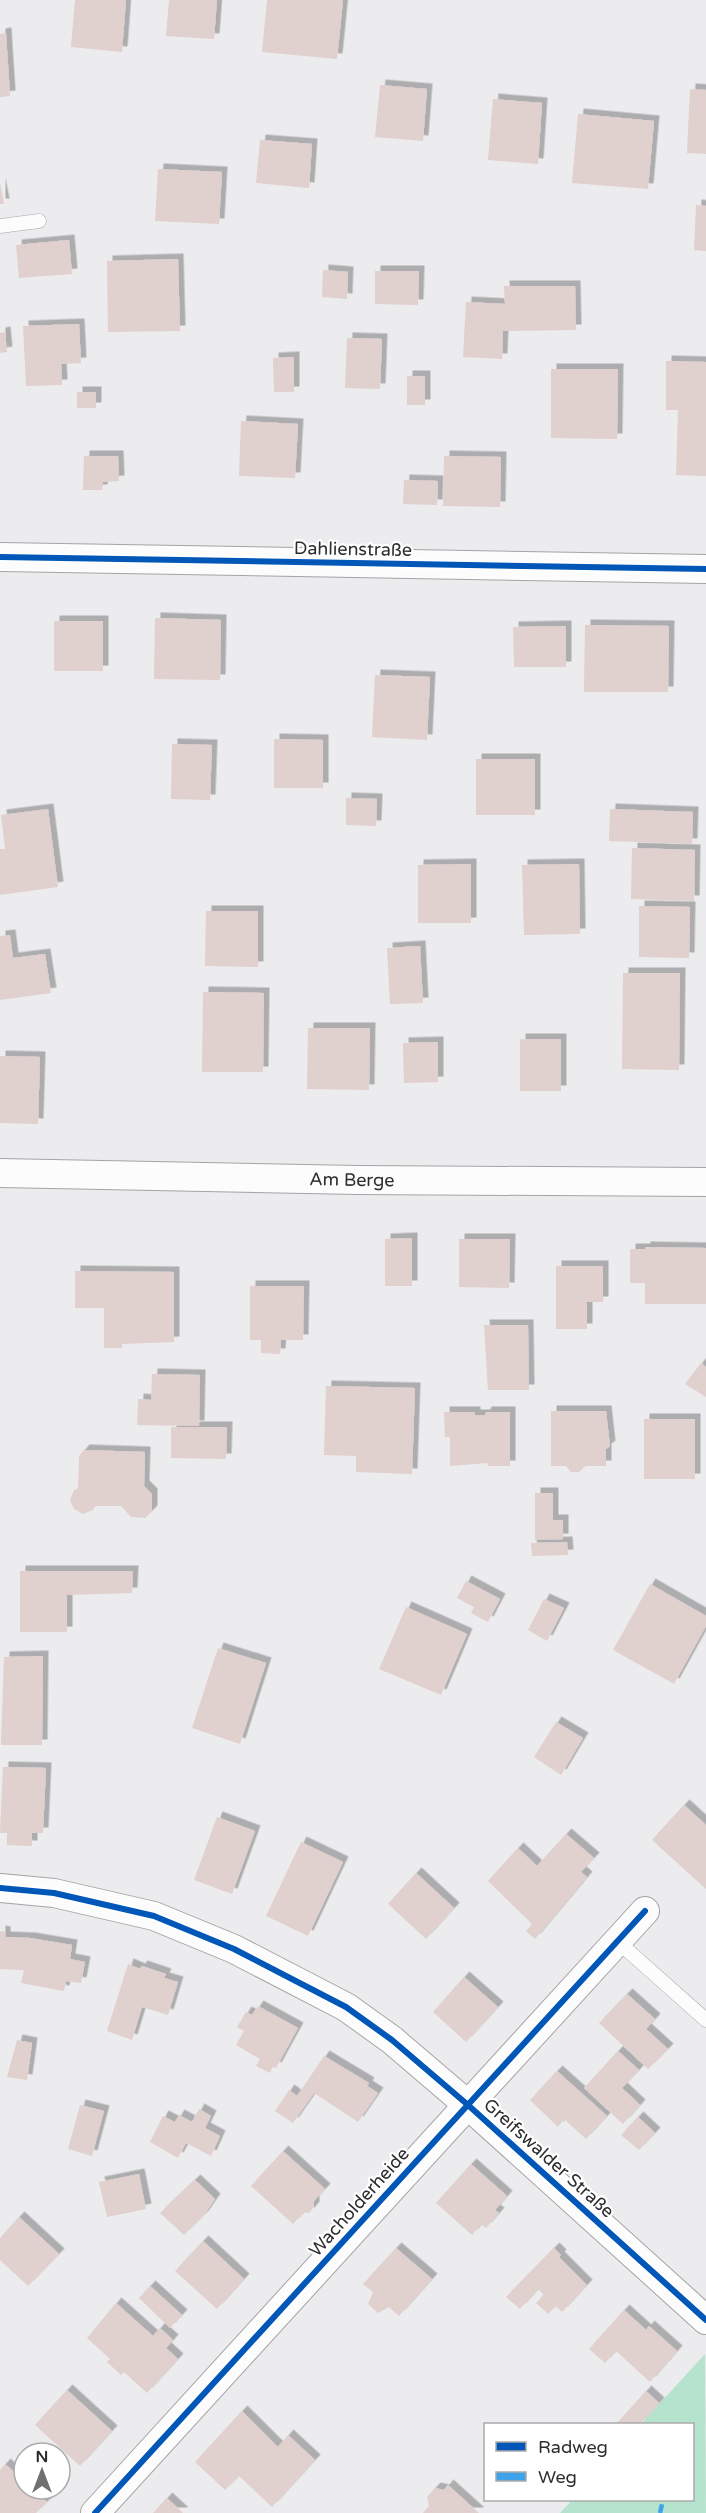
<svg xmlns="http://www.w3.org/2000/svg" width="706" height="2513" font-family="'Varela Round',sans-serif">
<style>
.green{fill:#b6e3ce}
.building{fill:#e0d0ce;filter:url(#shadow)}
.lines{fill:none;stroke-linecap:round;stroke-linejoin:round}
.service-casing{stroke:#a4a4a6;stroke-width:15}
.minor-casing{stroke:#a4a4a6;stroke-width:30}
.service{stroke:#fcfcfc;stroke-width:14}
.minor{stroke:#fcfcfc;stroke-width:28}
.quiet{stroke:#3ea3eb;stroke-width:4.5;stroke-dasharray:9 4.5;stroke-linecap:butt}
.cycleway-casing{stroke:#fff;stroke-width:10}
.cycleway{stroke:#0057b8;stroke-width:6}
.labels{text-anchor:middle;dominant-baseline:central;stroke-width:4.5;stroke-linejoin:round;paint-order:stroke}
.street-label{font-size:18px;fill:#2d2c2e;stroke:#fff}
</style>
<defs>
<filter id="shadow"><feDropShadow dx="5.5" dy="-5.5" stdDeviation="0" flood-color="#0004"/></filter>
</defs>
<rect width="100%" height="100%" fill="#ecebed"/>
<polygon class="green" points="705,2354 706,2513 560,2513 572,2500 692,2500 692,2424 641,2424"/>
<g class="building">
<polygon points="75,0 126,0 122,52 71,47"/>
<polygon points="169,0 217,0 214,39 166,36"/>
<polygon points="267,0 343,0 337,59 262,52"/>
<polygon points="6,33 10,96 0,97 0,34"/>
<polygon points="380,85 427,89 423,141 375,137"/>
<polygon points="690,89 706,90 706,154 687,153"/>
<polygon points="493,99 542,103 538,164 488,160"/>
<polygon points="578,114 654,121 648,189 572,183"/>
<polygon points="260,140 312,144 309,188 256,183"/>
<polygon points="158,169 222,172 219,224 155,221"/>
<polygon points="0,183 4,204 0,204"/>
<polygon points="696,205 706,206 706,251 694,250"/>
<polygon points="69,240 72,274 19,278 16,245"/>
<polygon points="178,259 180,331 108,332 107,261"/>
<polygon points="323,270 348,272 347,299 322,297"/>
<polygon points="375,271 419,271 418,305 375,304"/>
<polygon points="504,286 575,286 576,330 503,331 502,359 463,357 466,302 505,304"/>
<polygon points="79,324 81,363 61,364 62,385 26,386 23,326"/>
<polygon points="5,332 7,352 0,353 0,333"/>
<polygon points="347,338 382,339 380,389 345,388"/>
<polygon points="294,357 294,392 274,392 273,358"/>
<polygon points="666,361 706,362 706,476 676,475 678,410 666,410"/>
<polygon points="551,369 618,369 617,439 551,438"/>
<rect x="407" y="376" width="18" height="29"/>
<rect x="77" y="392" width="19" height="16"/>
<polygon points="241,421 298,424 295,478 239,476"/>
<polygon points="84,456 118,456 119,481 103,482 102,490 83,490"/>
<polygon points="444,456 501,457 500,507 443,506"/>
<polygon points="404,480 438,481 437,505 403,504"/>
<polygon points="155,618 221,620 220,680 154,679"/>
<rect x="54" y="621" width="49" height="50"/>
<polygon points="585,625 669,626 668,692 584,692"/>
<polygon points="566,626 566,667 514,667 513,627"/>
<polygon points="375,675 430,677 427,740 372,737"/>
<polygon points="274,739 323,740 323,788 274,788"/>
<polygon points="172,744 212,745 210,800 171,799"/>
<rect x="476" y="759" width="59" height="56"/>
<polygon points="346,798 377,799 376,826 346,825"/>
<polygon points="48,809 58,887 0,895 0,849 5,849 1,815"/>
<polygon points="610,809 693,812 692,844 609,841"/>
<polygon points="632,848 695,850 694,901 631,899"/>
<polygon points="471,864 471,923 418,923 418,865"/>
<polygon points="579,864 580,934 524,935 522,865"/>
<polygon points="639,906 690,907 689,958 639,957"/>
<polygon points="206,911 258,911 258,967 205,966"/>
<polygon points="10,935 13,958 45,954 51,993 0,1000 0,936"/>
<polygon points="420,946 423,1003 390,1004 387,948"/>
<polygon points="623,973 680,973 679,1070 622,1069"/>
<polygon points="203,992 264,993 263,1072 202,1072"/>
<polygon points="308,1028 370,1028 369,1090 307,1089"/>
<rect x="520" y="1039" width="41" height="52"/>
<polygon points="438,1042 438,1082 404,1083 403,1043"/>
<polygon points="0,1056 40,1057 38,1124 0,1123"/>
<polygon points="412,1238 412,1286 385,1286 385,1239"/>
<polygon points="459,1239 510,1239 509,1288 459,1287"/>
<polygon points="645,1247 706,1248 706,1304 645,1304 645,1283 630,1283 630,1249 645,1249"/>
<polygon points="556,1266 603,1266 603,1302 587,1302 587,1329 556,1329"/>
<polygon points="75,1271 174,1272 174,1342 122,1344 122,1348 104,1348 104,1308 75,1308"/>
<polygon points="250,1286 304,1286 303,1340 281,1340 280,1354 261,1353 261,1340 250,1340"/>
<polygon points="484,1325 528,1325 529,1390 488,1390"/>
<polygon points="701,1363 706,1367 706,1397 685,1384"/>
<polygon points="152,1374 200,1375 199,1426 137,1425 138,1399 151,1400"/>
<polygon points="326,1386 415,1388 412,1474 356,1472 356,1456 324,1455"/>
<polygon points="551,1411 606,1411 610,1446 606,1449 606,1466 585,1466 579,1472 571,1472 566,1466 551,1466"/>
<polygon points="444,1412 475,1412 475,1415 485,1415 486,1412 510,1412 510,1466 488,1466 487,1463 450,1466 450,1437 445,1437"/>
<rect x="644" y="1419" width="51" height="60"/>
<polygon points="171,1427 227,1427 226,1459 171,1458"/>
<polygon points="84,1450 145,1452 144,1486 152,1494 152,1511 145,1518 131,1517 121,1506 95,1506 93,1510 83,1514 74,1509 70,1500 74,1490 78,1489 79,1456"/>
<polygon points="535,1493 553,1493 553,1520 563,1520 563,1539 535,1540"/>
<polygon points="567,1542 568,1555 532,1556 531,1543"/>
<polygon points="20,1571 133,1571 132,1593 67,1595 67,1632 20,1632"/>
<polygon points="466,1581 500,1599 488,1622 471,1613 474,1607 457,1598"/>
<polygon points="650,1584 706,1616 706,1626 674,1684 613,1650"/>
<polygon points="544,1599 564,1608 547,1641 528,1630"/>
<polygon points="406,1607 467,1634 441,1695 379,1669"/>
<polygon points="218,1648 266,1663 240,1744 192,1728"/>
<polygon points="43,1656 42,1745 1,1745 4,1657"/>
<polygon points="556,1722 583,1738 561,1775 534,1757"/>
<polygon points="3,1767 46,1768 43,1833 32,1833 32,1846 7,1845 7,1833 0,1833"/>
<polygon points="684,1805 706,1825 706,1889 652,1840"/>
<polygon points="217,1817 255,1831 232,1894 194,1880"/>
<polygon points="566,1834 594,1858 581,1872 587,1877 535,1939 526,1931 532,1924 488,1881 518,1848 537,1866"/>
<polygon points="301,1842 343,1862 308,1936 266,1916"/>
<polygon points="416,1873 454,1908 426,1939 388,1904"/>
<polygon points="0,1931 5,1932 5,1937 30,1938 72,1945 70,1959 85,1962 81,1983 66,1981 64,1991 21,1983 24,1970 0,1969"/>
<polygon points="128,1964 140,1969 142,1966 166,1974 164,1978 178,1982 168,2015 142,2007 132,2040 107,2031"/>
<polygon points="464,1977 498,2007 466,2042 433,2012"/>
<polygon points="627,1994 655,2019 646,2029 668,2049 648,2069 599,2023"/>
<polygon points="258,2006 298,2028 276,2068 273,2066 270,2073 256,2066 260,2059 236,2045 244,2031 237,2027 246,2012 252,2015"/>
<polygon points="17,2040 32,2043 27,2080 7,2077"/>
<polygon points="618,2051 639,2070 622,2088 640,2105 623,2124 584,2088"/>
<polygon points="324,2056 369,2083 367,2086 378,2093 358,2122 314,2093 293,2123 275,2111 289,2090 297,2096"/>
<polygon points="557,2071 607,2116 586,2139 564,2119 558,2127 530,2100"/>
<polygon points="80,2105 104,2111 92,2156 68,2149"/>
<polygon points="199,2109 211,2116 205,2128 220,2136 211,2156 186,2143 178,2158 150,2142 163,2116 175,2122 179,2115 192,2122"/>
<polygon points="638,2117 655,2133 639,2150 621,2135"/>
<polygon points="283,2151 325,2189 314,2201 314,2207 309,2213 304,2212 293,2224 251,2186"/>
<polygon points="471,2164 507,2196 495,2210 499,2213 486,2228 481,2224 472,2235 436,2203"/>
<polygon points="139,2174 146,2209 107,2217 99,2182"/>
<polygon points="195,2180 215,2199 204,2215 184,2235 160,2213"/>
<polygon points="19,2217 59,2254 28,2286 0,2260 0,2238"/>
<polygon points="203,2241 244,2279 217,2309 175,2271"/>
<polygon points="396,2248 432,2279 399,2316 389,2307 378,2313 368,2304 373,2292 363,2284"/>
<polygon points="554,2248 561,2255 559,2257 587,2285 562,2312 556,2306 548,2314 536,2303 544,2295 538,2289 520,2309 506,2297"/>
<polygon points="150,2286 182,2315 170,2328 139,2298"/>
<polygon points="116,2303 153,2336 160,2328 173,2340 166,2348 178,2359 147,2393 124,2372 121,2375 107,2362 110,2359 87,2338"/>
<polygon points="624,2310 646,2330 649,2326 677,2351 650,2382 616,2351 605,2363 589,2349"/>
<polygon points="67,2390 112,2431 80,2466 35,2425"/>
<polygon points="646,2391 659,2403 640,2424 621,2424 618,2422"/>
<polygon points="242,2411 278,2447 288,2435 315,2460 272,2507 239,2476 225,2490 195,2462"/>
<polygon points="5,2464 24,2481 24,2489 33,2489 47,2502 36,2513 0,2513 0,2470"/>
<polygon points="448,2485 479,2513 423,2513 429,2506 427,2497 435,2488 444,2490"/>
<polygon points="167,2498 183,2513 153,2513"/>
</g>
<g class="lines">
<defs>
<g id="service">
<polyline points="0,226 39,221"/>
<polyline points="617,1941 706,2020"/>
</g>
<g id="minor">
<polyline points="0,557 706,569"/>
<path id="s1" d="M0,1173l357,7 349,2"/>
<polyline points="0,1888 54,1893 154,1916 234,1949 346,2007 392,2040 468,2105 706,2320"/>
<polyline points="95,2513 645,1911"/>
</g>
</defs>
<use href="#service" class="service-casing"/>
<use href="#minor" class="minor-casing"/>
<use href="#service" class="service"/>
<use href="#minor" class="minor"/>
<polyline class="quiet" points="660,2513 663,2500"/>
<defs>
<g id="cycleway">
<polyline points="0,557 706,569"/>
<polyline points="0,1888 54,1893 154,1916 234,1949 346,2007 392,2040 468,2105 706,2320"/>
<polyline points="95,2513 645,1911"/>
</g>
</defs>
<use href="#cycleway" class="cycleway-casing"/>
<use href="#cycleway" class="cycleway"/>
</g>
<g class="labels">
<g class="street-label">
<text transform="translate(353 549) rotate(1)">Dahlienstraße</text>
<text stroke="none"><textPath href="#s1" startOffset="352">Am Berge</textPath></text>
<text transform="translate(549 2158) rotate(42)">Greifswalder Straße</text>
<text transform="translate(359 2202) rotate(-48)">Wacholderheide</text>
</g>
</g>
<rect x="484" y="2423" width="210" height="78" fill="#ffffff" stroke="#ababab" stroke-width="1.5"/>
<rect x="496" y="2442" width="30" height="9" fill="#0057b8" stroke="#ababab" stroke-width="1.5"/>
<text x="538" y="2453" font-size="18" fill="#2d2c2e">Radweg</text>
<rect x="496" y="2472" width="30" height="9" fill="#3ea3eb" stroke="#ababab" stroke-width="1.5"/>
<text x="538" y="2483" font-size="18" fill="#2d2c2e">Weg</text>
<g transform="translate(42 2471)"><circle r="28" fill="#ffffff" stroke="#ababab" stroke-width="1.5"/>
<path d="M0-4.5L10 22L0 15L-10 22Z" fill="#706f71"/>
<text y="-9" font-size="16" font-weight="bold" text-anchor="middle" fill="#2d2c2e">N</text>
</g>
</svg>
